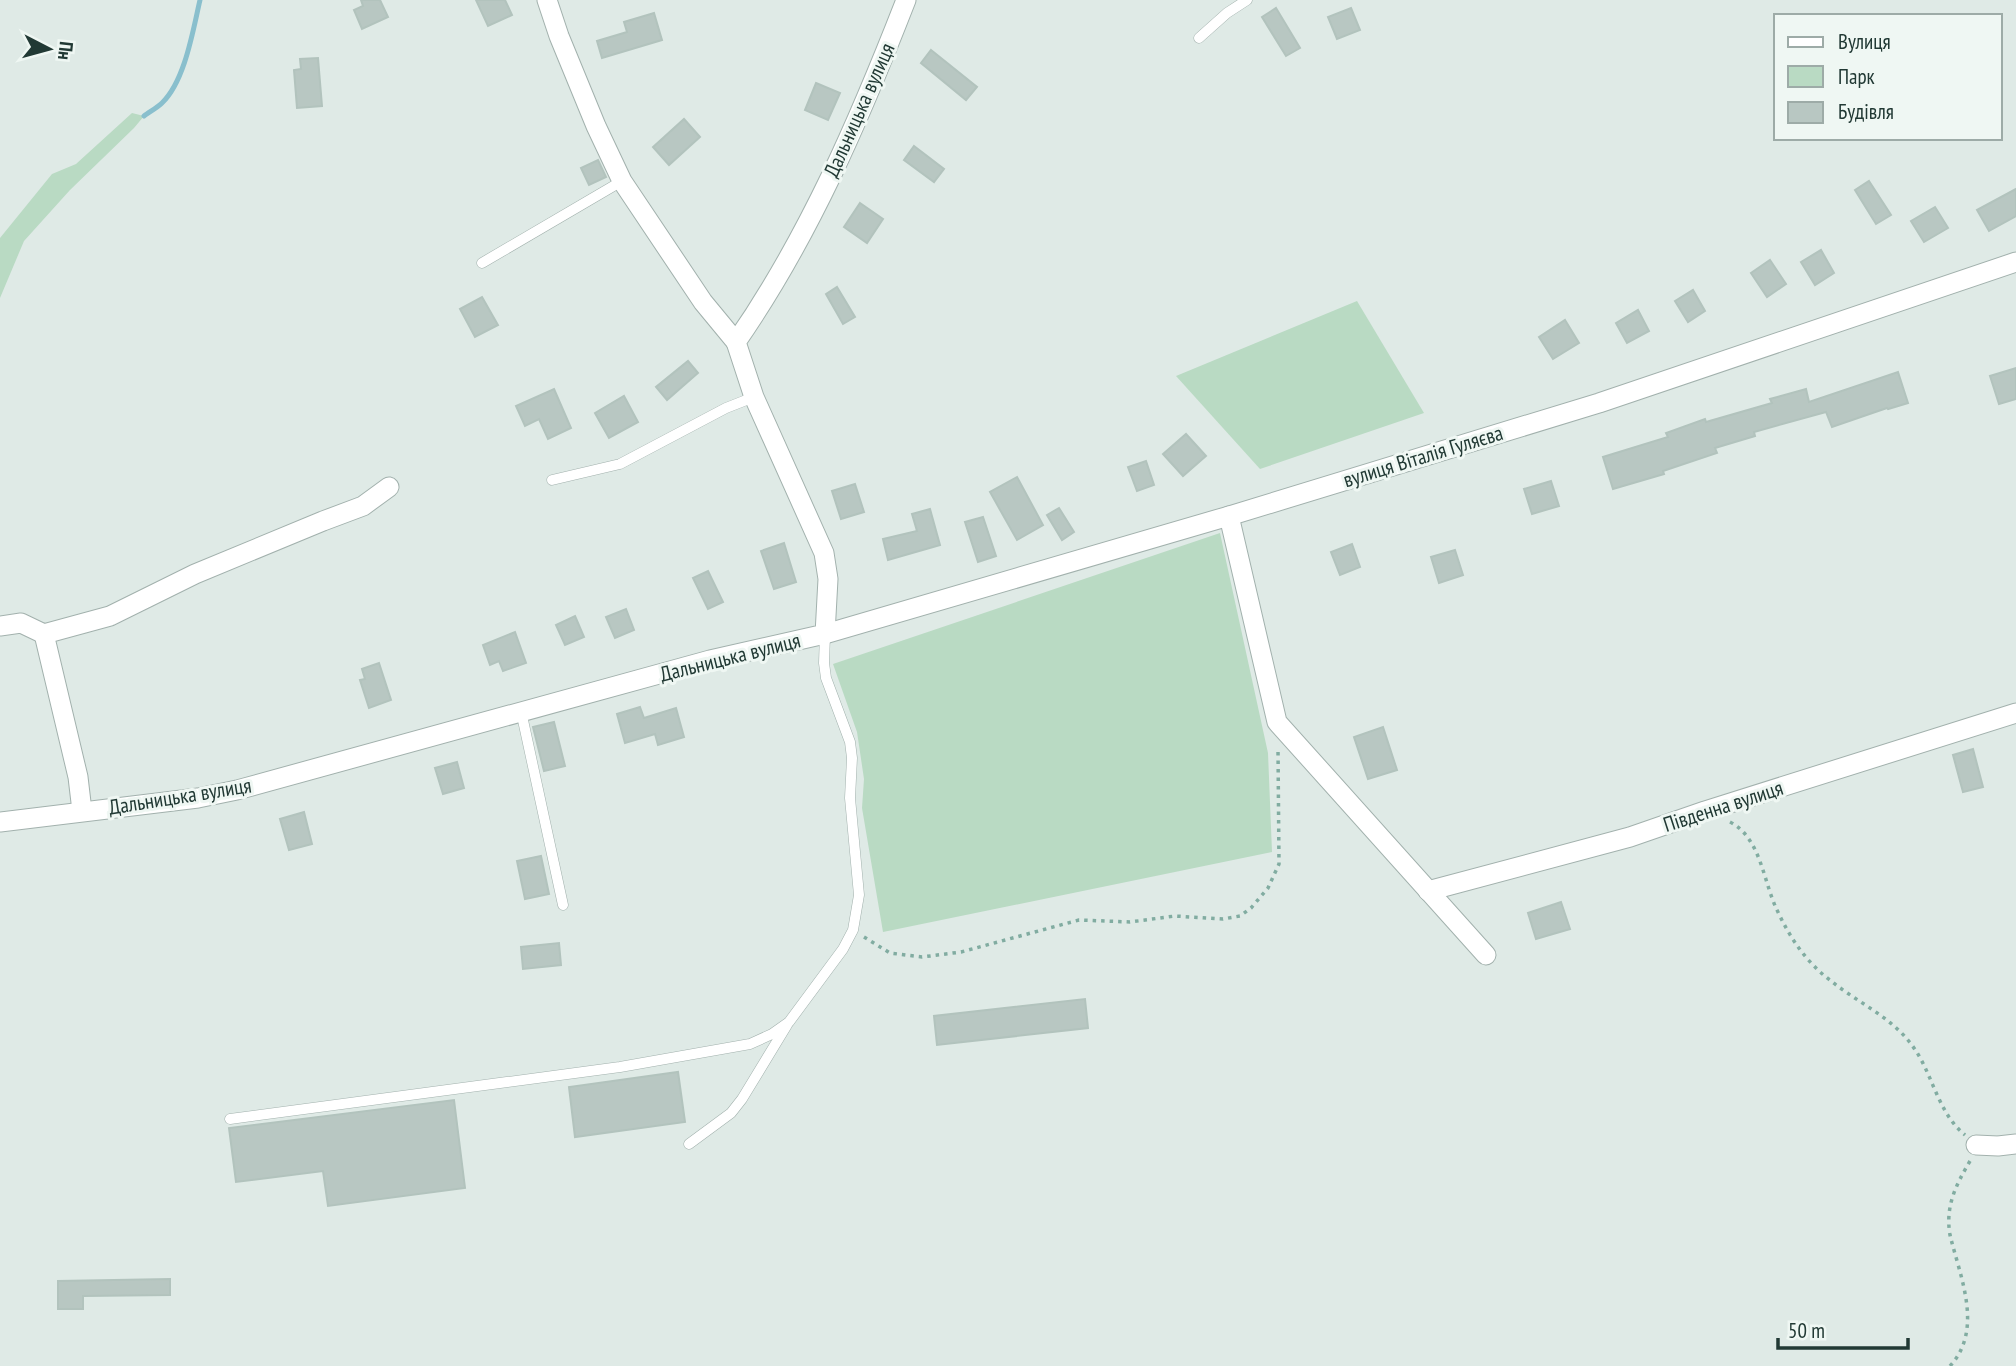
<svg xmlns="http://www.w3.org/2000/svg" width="2016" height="1366" font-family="'PT Sans Narrow',sans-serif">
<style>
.green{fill:#b9dac3}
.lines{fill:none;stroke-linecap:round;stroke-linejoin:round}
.stream{stroke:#89bfcd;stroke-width:5}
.building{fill:#b8c7c2;stroke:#b2c3bd;stroke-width:2}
.lane-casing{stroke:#a2b1ad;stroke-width:11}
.street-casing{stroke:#a2b1ad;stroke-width:21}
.path{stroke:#81aca1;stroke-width:3.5;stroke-dasharray:3.5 5;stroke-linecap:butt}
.lane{stroke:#fff;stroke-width:10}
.street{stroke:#fff;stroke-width:19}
.labels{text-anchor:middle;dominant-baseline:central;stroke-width:6;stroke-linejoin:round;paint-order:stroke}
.street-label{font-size:21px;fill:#213934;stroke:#eff7f3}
</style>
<rect width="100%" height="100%" fill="#dfeae6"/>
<g class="green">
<polygon points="132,113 144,116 134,128 70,190 24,241 0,298 0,238 52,174 76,164"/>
<polygon points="1357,301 1424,413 1260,469 1176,376"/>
<polygon points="1220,533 1268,753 1272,852 883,932 862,808 864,779 857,732 833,664"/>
</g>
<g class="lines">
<path class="stream" d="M144,116c5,-4 13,-8 18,-13 23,-22 31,-73 38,-103"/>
</g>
<g class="building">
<polygon points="361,0 380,0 388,17 362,29 354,10 363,6"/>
<polygon points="476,0 505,0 512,15 488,26"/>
<polygon points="1276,8 1300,48 1286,56 1262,17"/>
<polygon points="1351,8 1360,30 1337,39 1328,17"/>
<polygon points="654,13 662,40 602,58 597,41 627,32 624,22"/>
<polygon points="931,50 977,87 966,100 921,63"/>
<polygon points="318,58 322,106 297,108 294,70 301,69 300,59"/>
<polygon points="816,83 840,93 828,120 805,110"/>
<polygon points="684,119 700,137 669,165 653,147"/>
<polygon points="914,146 944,169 934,182 904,160"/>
<polygon points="598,160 606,177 589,185 581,168"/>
<polygon points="1869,181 1891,215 1876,224 1855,190"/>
<polygon points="2016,189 2016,216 1989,231 1977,210"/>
<polygon points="860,203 883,219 867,243 844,227"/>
<polygon points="1935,207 1948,228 1924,242 1911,221"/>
<polygon points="1821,250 1834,273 1815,285 1801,262"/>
<polygon points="1770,260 1786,284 1767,297 1751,273"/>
<polygon points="837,287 855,317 843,324 826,294"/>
<polygon points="1693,290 1705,311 1688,322 1675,301"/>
<polygon points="482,297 498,325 475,337 460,309"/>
<polygon points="1638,310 1649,331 1627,343 1616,323"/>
<polygon points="1565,320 1579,343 1553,359 1539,337"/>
<polygon points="688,361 698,373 667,400 656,387"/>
<polygon points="2016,368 2016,399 1999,404 1990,376"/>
<polygon points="1898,372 1908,403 1888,409 1887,408 1832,427 1826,412 1754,432 1755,436 1715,448 1717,453 1663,471 1664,474 1613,489 1603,457 1668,437 1666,433 1705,419 1706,422 1772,403 1770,399 1806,389 1809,402"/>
<polygon points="554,389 571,428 548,439 539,419 525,426 516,406"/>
<polygon points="624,396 638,422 609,438 595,413"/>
<polygon points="1186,434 1206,456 1183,476 1163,454"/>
<polygon points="1146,461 1154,485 1137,491 1128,467"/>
<polygon points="1017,477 1043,525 1017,540 990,492"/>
<polygon points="1551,481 1559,506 1532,514 1524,489"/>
<polygon points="855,484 864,512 841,519 832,491"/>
<polygon points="1059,508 1074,532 1062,540 1047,515"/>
<polygon points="930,509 940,545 888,560 883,539 917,531 912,514"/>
<polygon points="983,517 996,556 978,562 965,522"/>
<polygon points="784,543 796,582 774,589 761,551"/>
<polygon points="1352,544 1360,567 1340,575 1331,552"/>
<polygon points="1455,550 1463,575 1439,583 1431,557"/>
<polygon points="708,571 723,602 708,609 693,578"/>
<polygon points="626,609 634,630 615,638 606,617"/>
<polygon points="575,616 584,637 565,645 556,625"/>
<polygon points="515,632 526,663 503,671 499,661 490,665 483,645"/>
<polygon points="379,663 391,700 369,708 360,680 365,679 362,669"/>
<polygon points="640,707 644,718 676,708 684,737 658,745 655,734 625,743 617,714"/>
<polygon points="554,722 565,766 544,771 533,727"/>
<polygon points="1383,727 1397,770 1368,779 1354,737"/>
<polygon points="1973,749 1983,787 1963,792 1953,755"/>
<polygon points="457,762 464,788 443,794 435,768"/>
<polygon points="304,812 312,844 289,850 280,819"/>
<polygon points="541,856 549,894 525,899 517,861"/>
<polygon points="1561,902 1570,929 1536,939 1528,913"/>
<polygon points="559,943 561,965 523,969 521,947"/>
<polygon points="1085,999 1088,1028 937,1045 934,1016"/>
<polygon points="678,1072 685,1122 575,1137 569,1087"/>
<polygon points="454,1100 465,1188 328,1206 323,1171 236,1182 229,1128"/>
<polygon points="170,1279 170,1295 83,1296 83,1309 58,1309 58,1281"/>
</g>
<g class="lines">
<defs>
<g id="lane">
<polyline points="1199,38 1227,13 1247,0"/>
<polyline points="482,263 622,181"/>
<polyline points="552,480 620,464 726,408 754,397"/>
<polyline points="521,711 563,905"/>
<polyline points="230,1119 620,1067 750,1044 772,1034 789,1022 843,949 853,930 859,895 850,798 852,758 850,742 826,678 824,663 825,634"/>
<polyline points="689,1144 731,1113 742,1099 787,1025"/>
</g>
<g id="street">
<polyline points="547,0 559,36 596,126 622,181 703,302 736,342"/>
<polyline points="1229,516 1277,722 1486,955"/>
<polyline points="0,626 21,623 44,634 110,616 195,574 323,521 363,506 389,487"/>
<polyline points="44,634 78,777 82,811"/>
<polyline points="825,634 1229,516 1599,403 2016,262"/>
<path d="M0,822l198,-24 39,-8 473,-130 115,-26 3,-55 -4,-26 -70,-156 -18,-55c73,-105 124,-224 170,-342"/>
<polyline points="1428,891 1630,837 1705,811 2016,713"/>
<polyline points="1976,1145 1998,1146 2016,1144"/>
</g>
</defs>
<use href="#lane" class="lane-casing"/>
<use href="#street" class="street-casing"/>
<g class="path">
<path d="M1730,822c31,16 33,59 47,88 13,28 29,52 54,71 26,21 60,36 80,63 22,28 25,67 54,91"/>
<polyline points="864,937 890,953 922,957 961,952 1079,920 1130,922 1175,916 1223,919 1240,916 1251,908 1268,888 1279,864 1278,750"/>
<path d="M1950,1366c34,-37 10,-89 0,-131 -5,-29 6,-50 20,-74"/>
</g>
<use href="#lane" class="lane"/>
<use href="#street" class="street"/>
</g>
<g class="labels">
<g class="street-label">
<text transform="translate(859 110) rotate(-66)">Дальницька вулиця</text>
<text transform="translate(1423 456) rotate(-17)">вулиця Віталія Гуляєва</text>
<text transform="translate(730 657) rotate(-14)">Дальницька вулиця</text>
<text transform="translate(180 796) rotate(-9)">Дальницька вулиця</text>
<text transform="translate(1723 806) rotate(-18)">Південна вулиця</text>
</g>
</g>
<rect x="1774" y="14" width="228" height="126" fill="#eff7f3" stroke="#9daba7" stroke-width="2"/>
<rect x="1788" y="37" width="35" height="10" fill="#ffffff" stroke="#9daba7" stroke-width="2"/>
<text x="1838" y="49" font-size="21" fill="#213934">Вулиця</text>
<rect x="1788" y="66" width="35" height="21" fill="#b9dac3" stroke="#9daba7" stroke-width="2"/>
<text x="1838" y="84" font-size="21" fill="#213934">Парк</text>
<rect x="1788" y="102" width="35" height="21" fill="#b8c7c2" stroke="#9daba7" stroke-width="2"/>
<text x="1838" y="119" font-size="21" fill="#213934">Будівля</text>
<g transform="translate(49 49) rotate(96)" stroke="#eff7f3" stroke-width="5" paint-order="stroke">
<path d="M0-5L12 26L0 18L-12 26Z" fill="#213934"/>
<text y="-10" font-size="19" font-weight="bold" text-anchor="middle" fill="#213934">Пн</text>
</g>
<path d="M1778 1338v10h130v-10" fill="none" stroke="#213934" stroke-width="3.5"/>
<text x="1788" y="1338" font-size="21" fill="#213934" stroke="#eff7f3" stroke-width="5" paint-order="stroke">50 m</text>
</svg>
